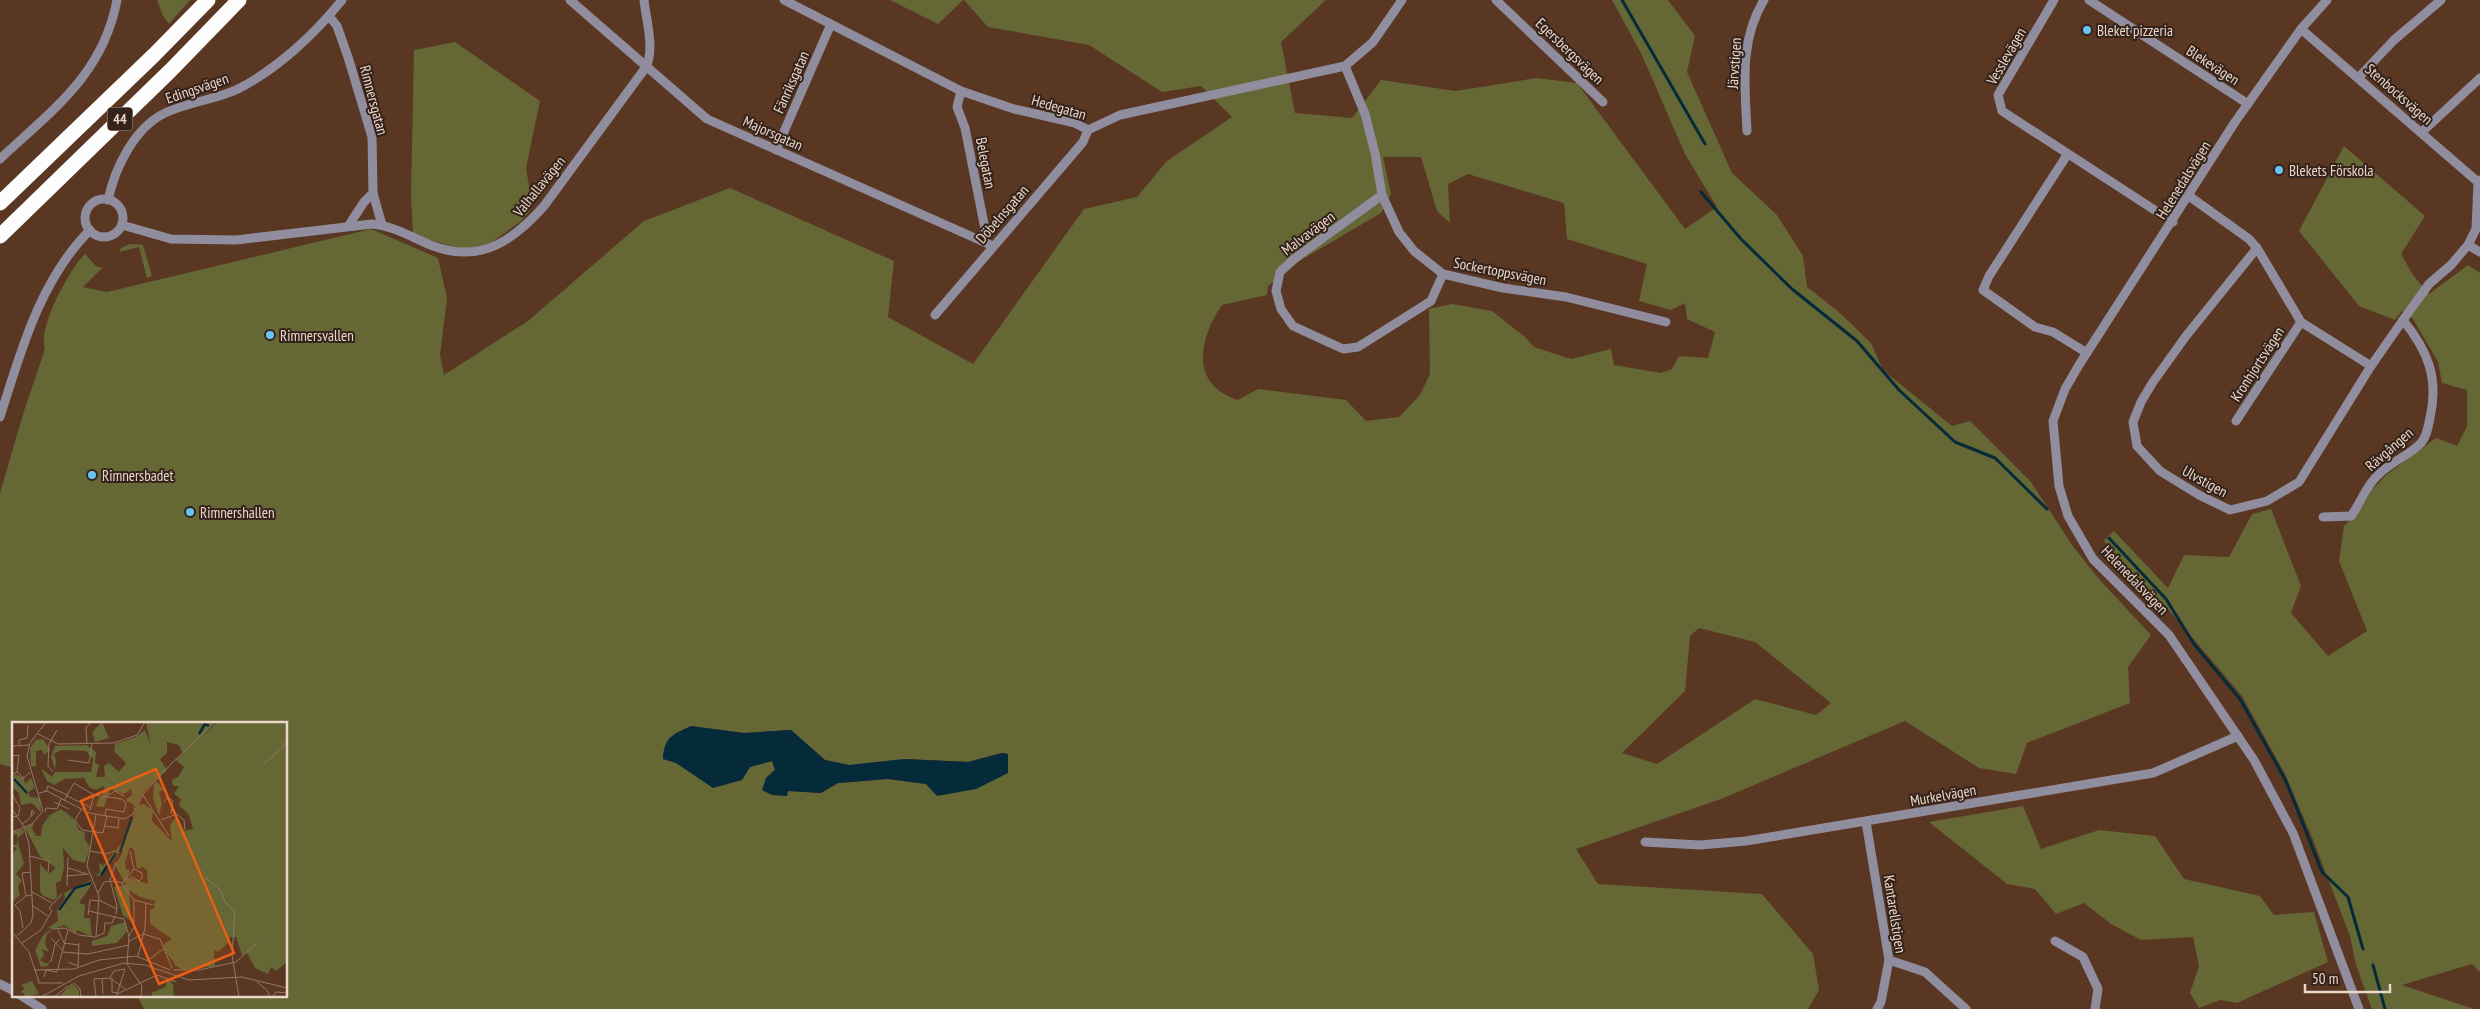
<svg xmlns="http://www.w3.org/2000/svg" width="2480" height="1009" font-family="'PT Sans Narrow',sans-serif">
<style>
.green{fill:#656735;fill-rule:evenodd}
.water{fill:#052a3a}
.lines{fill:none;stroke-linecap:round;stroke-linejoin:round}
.stream{stroke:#052a3a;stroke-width:3}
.minor{stroke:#908d9f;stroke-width:9}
.highway{stroke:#fdfdfd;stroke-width:15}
.poi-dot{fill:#68c4f0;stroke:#33231a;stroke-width:2}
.labels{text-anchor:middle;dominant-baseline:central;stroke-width:4;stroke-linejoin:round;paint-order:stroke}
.shield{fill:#33231a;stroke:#b4a095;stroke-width:1}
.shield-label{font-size:14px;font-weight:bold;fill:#ebd6ca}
.poi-label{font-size:15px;fill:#ebd6ca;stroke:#33231a;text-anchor:start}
.street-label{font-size:15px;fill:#ebd6ca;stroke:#33231a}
.inset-river{fill:none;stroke:#052a3a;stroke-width:2.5}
.inset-road{fill:none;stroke:#937766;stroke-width:1}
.view{fill:#e85f16;fill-opacity:0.15;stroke:#e85f16;stroke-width:2.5}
.inset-edge{fill:none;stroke:#ebd6ca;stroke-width:2.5}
</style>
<rect width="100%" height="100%" fill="#593723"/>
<g class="green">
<polygon points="157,0 190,0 169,24 163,16"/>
<polygon points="890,0 963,0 938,24"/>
<path d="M964,0h362l-45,42 14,71 57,5 29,-38 75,11 80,-13 41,5 108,146 32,-22 -32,-53 -44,-101 -29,-53h56l27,36 -8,36 45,101 45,42 26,41 4,31 33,26 31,30 12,27 69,56 18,-5 61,61 41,63 27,34 52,56 -23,32 2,36 -103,40 -11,31 -37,-6 -74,-47 -184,78 -145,50 22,35 164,10 51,60 6,36 -11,19h-1664l-7,-14h149v-272h-272v45l-14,-4v-271l24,-82 21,-62c-8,-21 25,-81 40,-95l11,12 6,2 -19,19 24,5 264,-63 67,29 9,40 -7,57 4,20 84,-54 116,-100 86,-33 164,73 -6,56 85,47 111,-155 53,-12 30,-36 65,-44 -31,-31 -39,6 -73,-47 -101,-18zM1383,157h38l16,54 13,12 -2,-39 20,-10 96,29 3,36 80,25 -8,37 32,9 14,-7 2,16 28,13 -7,26 -29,-2 -7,13 -11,4 -47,-8 -3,-16 -40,10 -37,-12 -9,-10 -33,-26 -40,-7 -23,5 1,65 -10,21 -21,22 -33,4 -20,-21 -88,-11 -20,11c-48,-15 -40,-60 -16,-95l45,-10 1,-9 33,-26 80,-47 10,-19zM1699,628l56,14 76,61 -15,12 -61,-16 -98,65 -35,-11 63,-62 5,-55zM691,726l53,7 47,-3 34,30 24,5 56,-6 63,3 34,-9 6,1 -1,19 -81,11 -38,-5 -50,4 -17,10 -33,-2 -22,-13 9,-8 -3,-9 -71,18 -25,-16z"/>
<polygon points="455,42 540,101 526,168 531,198 529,212 520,222 492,242 478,248 458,248 413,235 411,195 414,50"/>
<polygon points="2344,146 2425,216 2401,254 2413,275 2429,294 2468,265 2480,273 2480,972 2472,964 2402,985 2474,1009 2372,1009 2356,965 2350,936 2312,837 2284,772 2242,696 2168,609 2114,556 2104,540 2114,531 2168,588 2184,555 2229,557 2252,514 2271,509 2301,586 2291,613 2328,656 2367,631 2339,561 2344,526 2361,509 2372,490 2386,475 2436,438 2457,446 2467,426 2467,390 2442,383 2438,362 2413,319 2402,311 2395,320 2359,306 2299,231"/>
<polygon points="130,244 143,245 152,276 147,278 139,247 119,252 121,248"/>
<polygon points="2023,806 2041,849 2099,830 2155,836 2184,879 2260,896 2274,915 2314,912 2328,962 2237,1003 2220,1000 2199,1008 2190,993 2199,966 2193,937 2141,940 2111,924 2084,903 2056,914 2035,889 2007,884 1929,822"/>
</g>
<path class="water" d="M691,726l53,7 47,-3 34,30 24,5 56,-6 63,3 34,-9 6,1v19l-32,16 -39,7 -11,-12 -38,-5 -50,4 -17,10 -33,-2 -1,5 -15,-1 -10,-5 4,-12 9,-8 -3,-9 -22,6 -8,13 -29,8 -37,-25 -13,-4c1,-22 10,-25 28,-33z"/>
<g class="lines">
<g class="stream">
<polyline points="1622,0 1705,144"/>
<polyline points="1701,192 1741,239 1792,289 1857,341 1899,390 1955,442 1995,458 2047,509"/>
<polyline points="2109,538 2166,599 2194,644 2240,699 2286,781 2322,872 2348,897 2363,949"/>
<polyline points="2373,965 2385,1009"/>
</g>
<g class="minor">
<polyline points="570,0 707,119 993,246"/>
<polyline points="784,0 961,91 1014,109 1075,123 1088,130 1120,115 1345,66 1373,42 1402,0"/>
<polyline points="1496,0 1603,102"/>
<polyline points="2054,0 1998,95 2002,111 2173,222"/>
<polyline points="2089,0 2248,104"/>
<polyline points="2327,0 2301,29 2235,122 2079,365 2065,389 2053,421 2059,486 2068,516 2093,559 2169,635 2254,760 2293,833 2359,1009"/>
<polyline points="329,16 337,26 348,57 372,137 373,193 382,225"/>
<polyline points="2301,29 2478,182"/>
<polyline points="1345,66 1365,114 1375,153 1382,195 1399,232 1414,251 1443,274 1503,288 1566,297 1666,322"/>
<polyline points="2359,77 2394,40 2441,0"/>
<polyline points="961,91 957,107 965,128 985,229 980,240"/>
<path d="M1747,131c-2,-46 -8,-90 17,-131"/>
<polyline points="2423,131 2480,78"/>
<polyline points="776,150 831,24"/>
<polyline points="2067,155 1989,276 1983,290 2035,327 2053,332 2087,353"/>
<path d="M0,159c52,-49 103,-84 117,-159"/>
<polyline points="1382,195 1294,259 1280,272 1276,291 1281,309 1293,326 1343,349 1358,347 1431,301 1443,274"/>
<polyline points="2189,196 2249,239 2257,248 2186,336 2153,382 2141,402 2133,422 2137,446 2160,471 2199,495 2230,510 2267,501 2299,482 2371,366 2403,320 2429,284 2451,265 2468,245 2476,229 2478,182 2480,180"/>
<circle cx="104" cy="218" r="19"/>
<path d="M108,200c7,-32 26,-72 57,-87 23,-11 50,-13 73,-24 39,-20 77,-55 104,-89"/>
<path d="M122,225l49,14 65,1 136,-16c22,2 41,14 61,22 48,18 81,-6 111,-40l102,-139c9,-19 0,-47 -2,-67"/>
<polyline points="349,225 364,202 373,193"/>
<polyline points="2468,245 2480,252"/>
<polyline points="2257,248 2301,322 2371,366"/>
<polyline points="935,315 1083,142 1088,130"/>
<path d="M0,417c21,-66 40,-137 90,-187"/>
<polyline points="2236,421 2301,322"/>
<path d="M2323,517l28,-1c10,-13 14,-29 27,-41 12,-13 31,-19 43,-32 6,-7 7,-16 9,-25 9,-40 -2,-67 -27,-98"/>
<polyline points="1866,822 1889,960 1881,1002 1877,1009"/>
<polyline points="1645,842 1700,845 1746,841 2153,773 2238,736"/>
<polyline points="2055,941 2083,957 2098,989 2095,1009"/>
<polyline points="1889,960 1925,972 1966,1009"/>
<polyline points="0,984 14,991"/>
<polyline points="20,995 42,1009"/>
</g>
<g class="highway">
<polyline points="0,203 154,55 208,0"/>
<polyline points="0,236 170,71 239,0"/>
</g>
</g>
<g class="poi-dot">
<circle cx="2087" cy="30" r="5"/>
<circle cx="2279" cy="170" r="5"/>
<circle cx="270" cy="335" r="5"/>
<circle cx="92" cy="475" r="5"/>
<circle cx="190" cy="512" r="5"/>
</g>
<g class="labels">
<rect class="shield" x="107.5" y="107.5" width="25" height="23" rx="4"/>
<g class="shield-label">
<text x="120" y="119">44</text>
</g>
<g class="poi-label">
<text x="2097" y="30">Bleket pizzeria</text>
<text x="2289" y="170">Blekets Förskola</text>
<text x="280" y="335">Rimnersvallen</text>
<text x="102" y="475">Rimnersbadet</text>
<text x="200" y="512">Rimnershallen</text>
</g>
<g class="street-label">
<text transform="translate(1570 51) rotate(44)">Egersbergsvägen</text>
<text transform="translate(2006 56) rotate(-60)">Vesslevägen</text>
<text transform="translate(1734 63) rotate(-86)">Järvstigen</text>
<text transform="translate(2213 65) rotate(33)">Blekevägen</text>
<text transform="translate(791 82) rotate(-66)">Fänriksgatan</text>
<text transform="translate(197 88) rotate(-19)">Edingsvägen</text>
<text transform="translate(2399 94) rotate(41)">Stenbocksvägen</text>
<text transform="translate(374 100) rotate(75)">Rimnersgatan</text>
<text transform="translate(1059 107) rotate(16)">Hedegatan</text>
<text transform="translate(773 133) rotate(24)">Majorsgatan</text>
<text transform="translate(986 163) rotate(79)">Belegatan</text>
<text transform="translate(2183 180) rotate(-58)">Helenedalsvägen</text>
<text transform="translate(539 186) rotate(-51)">Valhallavägen</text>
<text transform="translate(1002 214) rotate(-49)">Döbelnsgatan</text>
<text transform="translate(1308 233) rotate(-37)">Malvavägen</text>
<text transform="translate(1500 271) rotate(11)">Sockertoppsvägen</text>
<text transform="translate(2257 364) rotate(-57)">Kronhjortsvägen</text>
<text transform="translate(2389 449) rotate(-41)">Rävgången</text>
<text transform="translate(2205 481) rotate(29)">Ulvstigen</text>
<text transform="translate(2135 580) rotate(46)">Helenedalsvägen</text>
<text transform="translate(1943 795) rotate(-10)">Murkelvägen</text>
<text transform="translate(1895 914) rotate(81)">Kantarellstigen</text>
</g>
</g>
<g transform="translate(12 722)">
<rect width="275" height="275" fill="#593723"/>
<path d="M90,0l7,16 -14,4 -3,-10zM134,0h69l-13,15 15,-15h70v240l-11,9 -5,-4 -3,7 -13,-6 -8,-15 -5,2 -6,-18h-6l-1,5 -11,10 -4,-2 1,16 -32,4 -8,-5 -1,2 1,-3 -11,-14v-6l8,-5 -22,-15v-14l4,-2 1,-7 -15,-4 -11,-7 2,31 -8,-6 -9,-28 12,-2 -11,-20 8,-13 -3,-1 -20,25 -5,-1 5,-2 -1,-10 4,3 20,-25 15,-36 6,-1 9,7 -1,10 20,20 -2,-15 5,-8 4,2 5,11 9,-2 -4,-14 -10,-10 2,-6 -7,-5 5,-8h-6l-1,-6 6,-3 6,-10 -8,-7 7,-6 -4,-9 -12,-3v11l-7,6 7,11 -23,21 -11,21 1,-7 -9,-5 7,-5 -1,-6 -7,5 -14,-5 -6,18 -8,-1 3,-8 5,-3 -3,-2 4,-4 -2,-3 -7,4 -7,-3 -5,-9 -19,1 -11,6 -7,-4 -6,-13 11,9 3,-5h36l2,-13 -7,-8 -25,-1 -7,4 2,6 -1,10 -4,-13 4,-11 32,-1 9,7 -1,10 4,3 -3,12h9l-1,-11 5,-3 10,9 7,-9 -12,-12 1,-7 21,-7 9,-7 6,15zM118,125l4,3 3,19 6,-2 4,3 1,14 -21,-7 3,-7h-4l-1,-8zM31,17l7,11 -6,5 -2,-5 -6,1v15l-5,1 -1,-19 6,-8zM2,52l10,4 1,6 6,-6 4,10 -7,4 2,5 10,1 1,14 -9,-9 -11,2 -2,-12 -7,-6zM145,60l7,8 -5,2 3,11 -3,13 -6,-18 1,-14zM49,87l13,10 5,11 6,2 -1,6 6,9 -5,16 -12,-3 -10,-12 1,20 -3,13 -5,2 1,14 -3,3 -11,-4 -3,-5v-27l9,10 7,-6 -16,-12 -15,-28 9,-5 -2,5 4,8h5l1,-10 8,-11zM11,107l1,3 -7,7 7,25 -8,10 6,6 -4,6 2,9 -8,7v-47l5,-7 -5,-2 5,-2v-10l-5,1v-3zM79,158l1,4 -13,19 6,2 -1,13h6l2,19 -15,-7 -1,3 -12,-8 -12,5 -5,4 -2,10 4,8 -7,-3 2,7 -4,4 6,4 5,-4 -4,6 -6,1 -6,-17 9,-16 8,-5 -4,-1 10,-7 -1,-11 8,-12 -1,-5zM113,200l2,9 -10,12 -25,3v-5l15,-5 4,-10zM156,258l5,4 1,13h-21l-2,-4 14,-6zM20,259l7,13 -16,3 2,-3 -5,-2 5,-3 -4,-4zM60,261l7,7v7h-20z" fill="#656735" fill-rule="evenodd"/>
<path class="inset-river" d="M187,12l6,-10 4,2M2,57l13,14M108,130l12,-35M89,153l15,-22M47,188l16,-22 16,-5"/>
<path class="inset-road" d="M26,12l20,10 56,-1 23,-8 8,-13M75,22l-1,-16 5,-6M7,23v-5l8,-2 1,-13M0,24l17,-1M0,34l7,-1 -2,17M56,38l21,3 3,-19M252,42l19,-17 4,-8M41,50l-5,-6 1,-22 8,-14M0,52l5,-2 7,6 6,-6M34,69l2,-5 19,9M27,71l8,-2 42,22 36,6 8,-5 11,-21 27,-29 44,-42M0,72l8,14 -2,8 -6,1M131,73l26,41M55,74l23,11M95,74l8,-5 9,5M52,79l10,-18 20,12 28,4 4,4 -2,9 -18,-3 -1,7M42,80l15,7M152,80l4,-5 5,4 -2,13M0,87l12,18 5,17 4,71 -2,8 -14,13M69,88l-6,10 7,10 21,3 4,-17M78,88l4,-15M33,90l1,-4 11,1 4,-10M84,93l-9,51 12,30 -3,40M149,98l16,-6 7,6 1,10M10,102l6,-4 6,-7 -2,-3 -1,6M93,104l13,2 1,-9M0,110l20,-8 11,-13 -16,-55 3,-13 16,-21M78,129l16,3 8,-3M18,134l19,5 -1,12M56,146l19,6M54,154l23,-2M118,154l9,5 3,-3v-5l-8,-4M193,155l16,14 4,11 10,10 -3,43 7,42M110,161l12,-14 -4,-18M55,164l1,-29M20,170l20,11M86,171l6,-11 12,-1 6,2 12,17v27l-5,9 -2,28 15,22 -1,11M14,174l-4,-23 9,-1M87,178l18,9M122,178l19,5M21,184l15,10M77,189l35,8 5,17M104,192l1,-8 -7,-26 6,-18M76,193l2,-15 9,1M11,206l-3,-17 -5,-6 11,-9 6,-1M42,207l11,-1 14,7 16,2 9,-4 1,-10h7l3,-7M46,208l6,13 15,2M0,210l17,20 10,30M39,216l11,12M117,219l14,-7 17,5 12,29M10,221l19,-13 11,-19 -3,-3 13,-14M50,230l26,2 41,-9M126,234l7,-28 1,-25M138,237l13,-10M39,240l4,-18 5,-5M56,240l10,4 1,-23M22,248l40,-1 25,-9 37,-4 34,14M161,248h26l37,-8 21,-19M32,255l2,-7 11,2 11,-42M90,256l1,16M98,256l4,-7 11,-2 -9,28M100,256v14l5,1M245,260l10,8 3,7M26,261h25M62,261l6,6 1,8M105,272l40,-19 19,7M29,275l38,-21 45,-13 21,2 44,15 53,-3 45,11M42,275l14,-11M84,275l-2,-18 16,-1 15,11M260,275l4,-5 11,1"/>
<path class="view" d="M144,47l78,184 -75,31 -78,-183z"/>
<rect width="275" height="275" class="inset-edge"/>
</g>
<path d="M2305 984v8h85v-8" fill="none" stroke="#ebd6ca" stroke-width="2.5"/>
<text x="2312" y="984" font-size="15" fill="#ebd6ca" stroke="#33231a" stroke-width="4" paint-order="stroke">50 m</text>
</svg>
